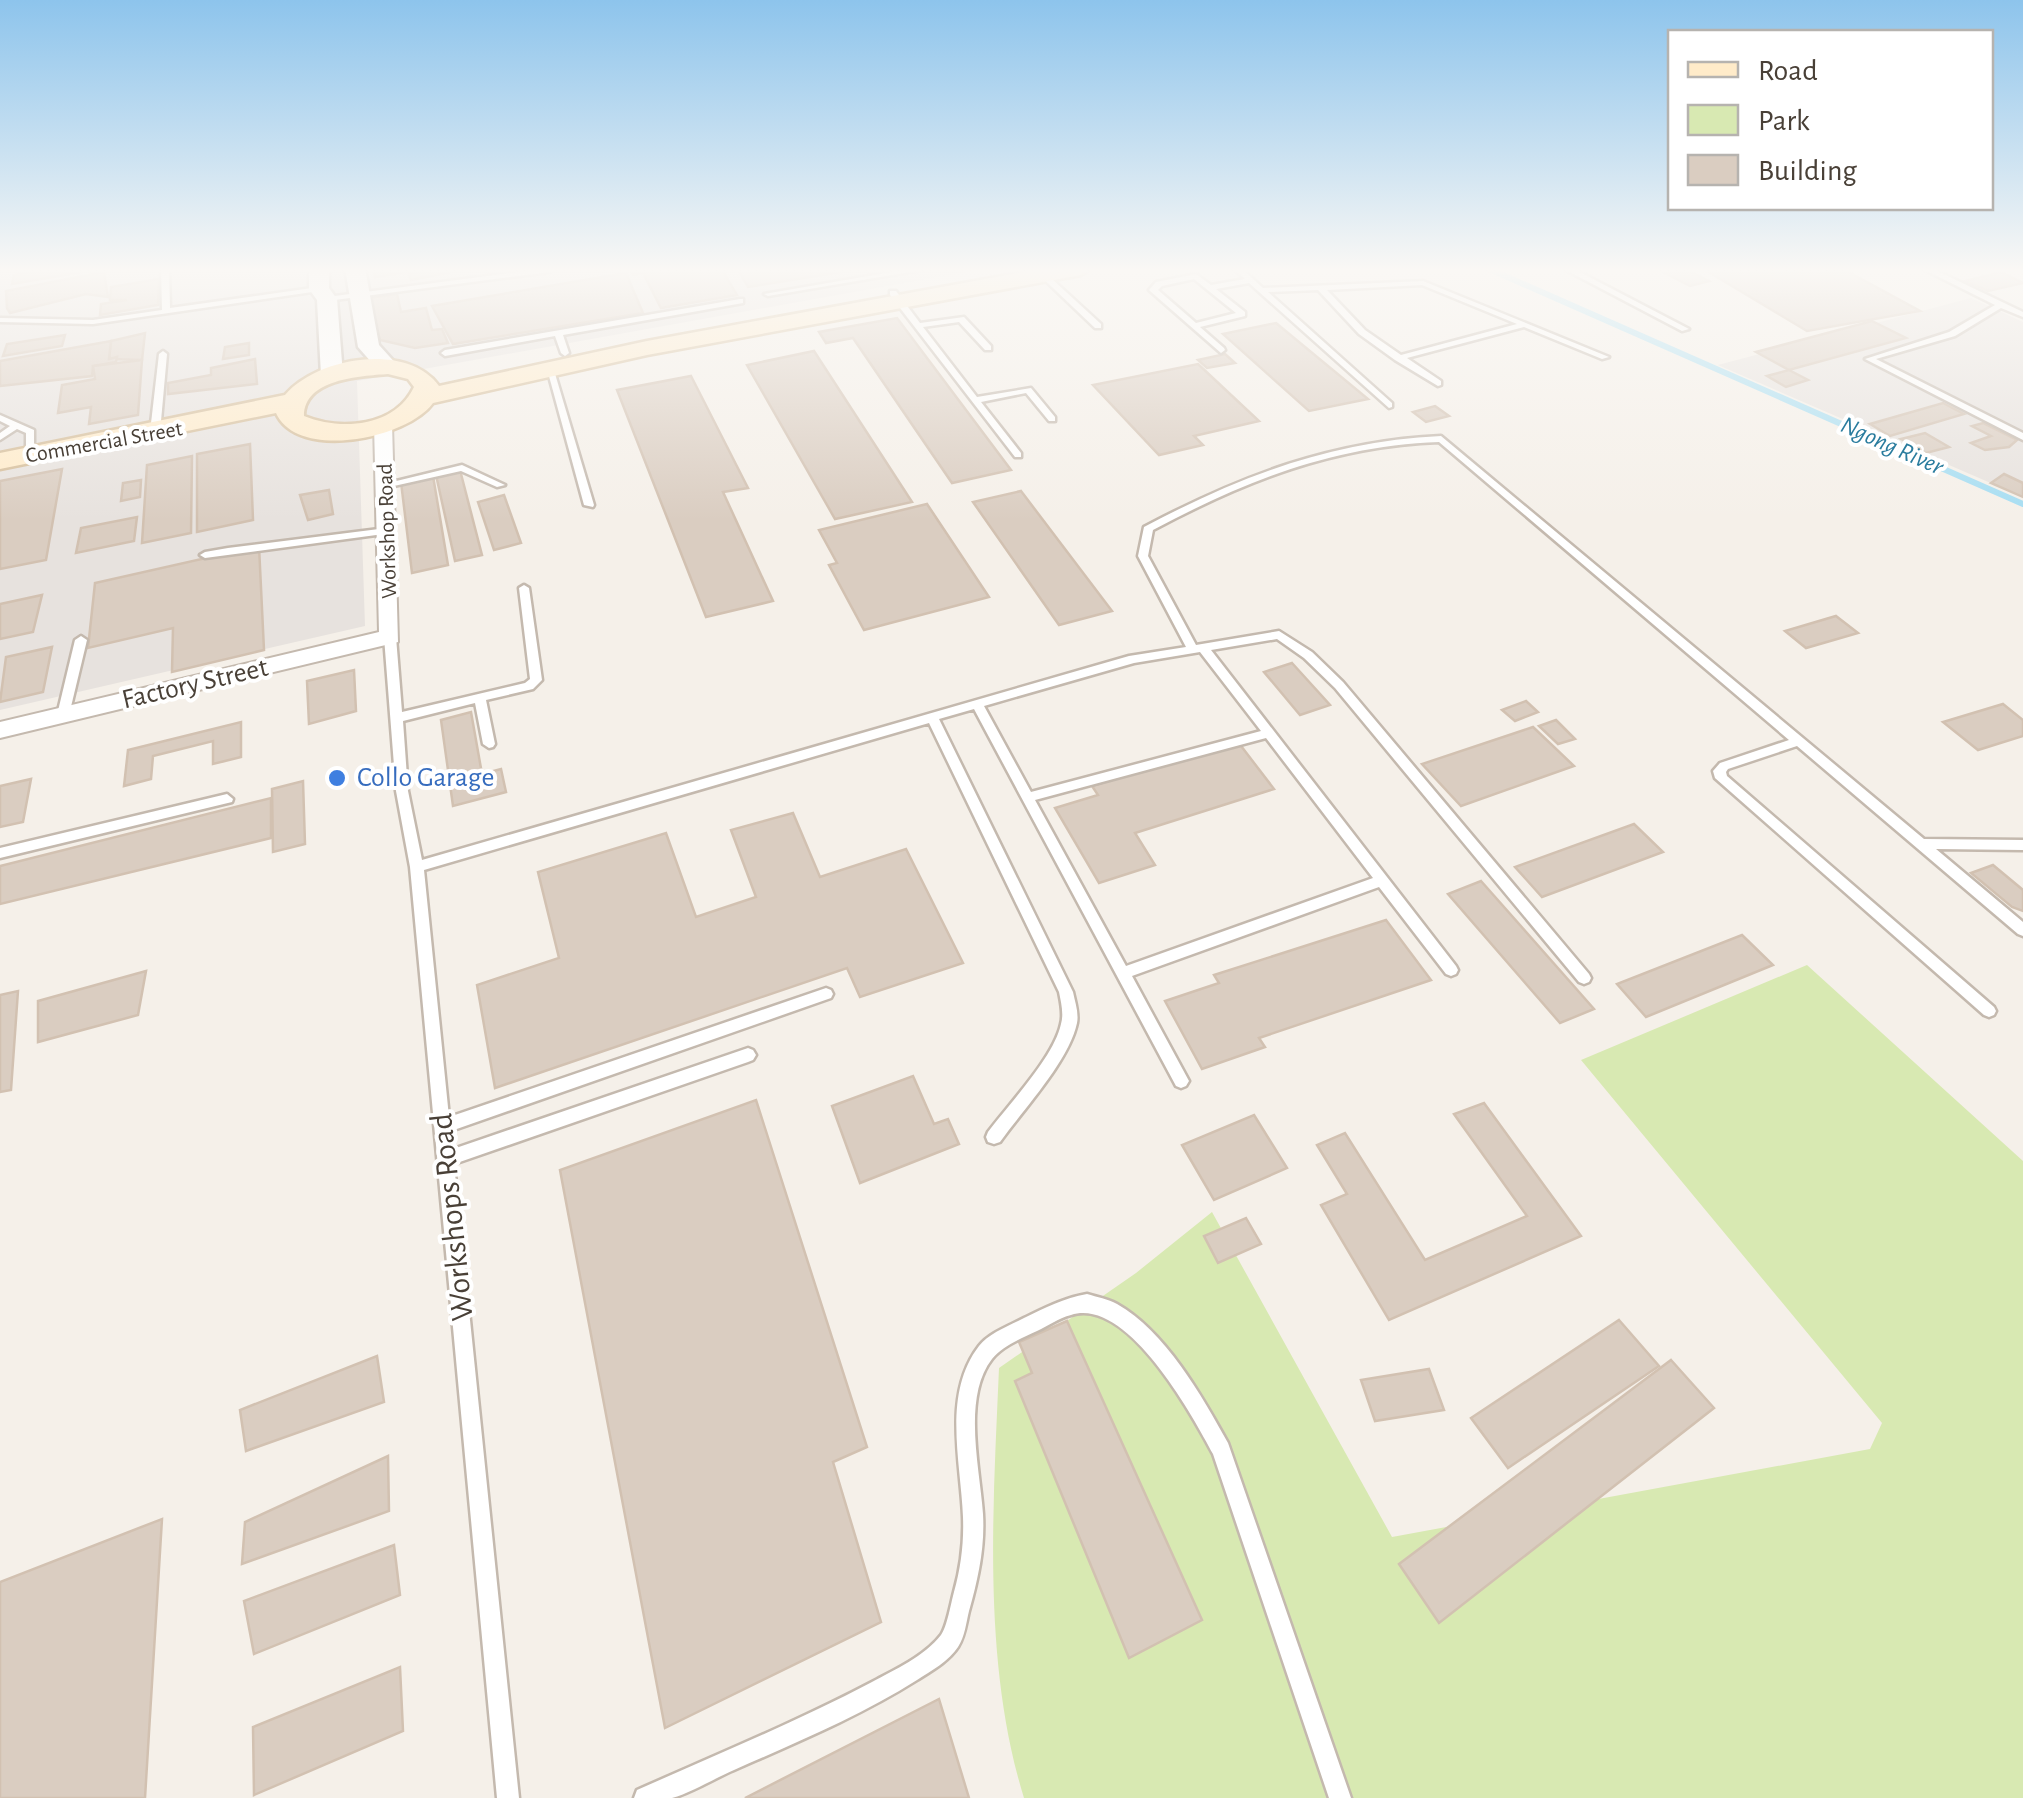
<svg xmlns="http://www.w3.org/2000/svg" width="2023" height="1798" font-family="'Alegreya Sans',sans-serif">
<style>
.industrial{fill:#e7e2de}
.green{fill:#d8e9b2}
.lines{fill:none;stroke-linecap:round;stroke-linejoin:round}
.stream{stroke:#a5ddf2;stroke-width:6}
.building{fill:#dacdc1;stroke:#d2c1b1;stroke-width:2.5}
.service-casing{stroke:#c4b9ae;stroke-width:5}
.minor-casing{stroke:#c4b9ae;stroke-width:4}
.tertiary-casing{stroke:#c4b9ae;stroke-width:5}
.secondary-casing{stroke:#d5bd99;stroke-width:5}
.service{fill:#fff;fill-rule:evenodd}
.minor{fill:#fff;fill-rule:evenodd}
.tertiary{fill:#fff;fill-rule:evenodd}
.secondary{fill:#ffebc9;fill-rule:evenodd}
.shop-dot{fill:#3f7fe0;stroke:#fff;stroke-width:4}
.labels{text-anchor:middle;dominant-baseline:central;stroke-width:8;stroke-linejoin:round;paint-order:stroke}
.far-street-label{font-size:22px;fill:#494037;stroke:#fff}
.far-water-label{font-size:25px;font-style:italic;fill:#2a7c9e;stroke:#fff}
.street-label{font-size:28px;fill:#494037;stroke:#fff}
.shop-label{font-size:28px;fill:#366cbe;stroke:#fff;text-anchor:start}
.near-street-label{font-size:32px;fill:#494037;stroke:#fff}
</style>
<rect width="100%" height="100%" fill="#f5f0e9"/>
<g class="industrial">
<polygon points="0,268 988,268 357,381 365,626 0,710"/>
<polygon points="1971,298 2023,322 2023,497 1718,365"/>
</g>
<path class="green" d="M1807,965l216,196v637h-999c-42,-136 -31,-289 -25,-430l137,-95 76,-61 180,325 478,-88 12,-26 -301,-363z"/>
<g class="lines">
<polyline class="stream" points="1487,268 2023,504"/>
</g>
<g class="building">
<polygon points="54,268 105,268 12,284 14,275"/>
<polygon points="373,268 431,268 375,277"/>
<polygon points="441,268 461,270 411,280 409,274"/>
<polygon points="630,268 721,268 737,295 661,308 643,273 633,275"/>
<polygon points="737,268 866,268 748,287"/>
<polygon points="1684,268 1709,281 1690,286 1659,270"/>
<polygon points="1702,268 1841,268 1920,311 1807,331"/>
<polygon points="104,272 108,297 86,294 10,313 7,308 6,291"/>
<polygon points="2001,272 2023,283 1988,291 1965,281"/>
<polygon points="626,273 643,313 453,344 432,306"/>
<polygon points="159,279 158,305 100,315 101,304 127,300 110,300 111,287"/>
<polygon points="397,294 401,312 426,308 432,330 442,329 448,343 415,348 380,340 369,298"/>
<polygon points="897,318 1011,470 952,483 853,338 826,343 819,332"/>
<polygon points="1872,321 1906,338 1789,370 1756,352"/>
<polygon points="1276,323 1368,399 1309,411 1223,334"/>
<polygon points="145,333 142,360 109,359 111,341"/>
<polygon points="65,335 62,346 3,356 7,344"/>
<polygon points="111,341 109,359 117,357 116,362 93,366 92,376 0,386 0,361"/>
<polygon points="249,343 249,355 223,359 225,347"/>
<polygon points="814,351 912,502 835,519 747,365"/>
<polygon points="1225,354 1235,363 1207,368 1198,360"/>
<polygon points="255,359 257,384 168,394 168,383 211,375 211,368"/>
<polygon points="142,360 138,415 89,424 91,407 58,413 62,385 95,379 93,366"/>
<polygon points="1198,364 1259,421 1194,436 1203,445 1159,455 1093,385"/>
<polygon points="1789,370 1808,380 1786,387 1767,376"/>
<polygon points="691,376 748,488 723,492 773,601 706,617 617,390"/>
<polygon points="1943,403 1964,414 1890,436 1870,424"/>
<polygon points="1435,406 1449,416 1426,422 1413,412"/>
<polygon points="1983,423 2017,440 2009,447 1985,450 1971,443 1991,436 1972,426"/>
<polygon points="1925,433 1949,447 1926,453 1901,439"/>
<polygon points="250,444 253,520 197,532 197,454"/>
<polygon points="192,456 191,533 142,543 147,465"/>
<polygon points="62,469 46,560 0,569 0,481"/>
<polygon points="460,470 482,555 455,561 436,475"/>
<polygon points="2004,474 2023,483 2023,497 1991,483"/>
<polygon points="433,476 448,565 412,573 401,482"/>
<polygon points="141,480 140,497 121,501 123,483"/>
<polygon points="329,490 333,514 308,520 300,495"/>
<polygon points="1021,491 1112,611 1059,625 973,502"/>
<polygon points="504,495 521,543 494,550 478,502"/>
<polygon points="927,504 989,597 864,630 829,565 837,563 819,530"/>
<polygon points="137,517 134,541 76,553 81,528"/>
<polygon points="259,546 264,650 172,672 173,628 88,648 95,583"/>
<polygon points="42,595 33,632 0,639 0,604"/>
<polygon points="1836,616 1858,633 1806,648 1785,631"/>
<polygon points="52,647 43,692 0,702 6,657"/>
<polygon points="1292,663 1330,705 1300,715 1264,672"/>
<polygon points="354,670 356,711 309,724 307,681"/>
<polygon points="1526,701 1538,712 1515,721 1502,710"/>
<polygon points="2003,704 2023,720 2023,736 1978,750 1943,722"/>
<polygon points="471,712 482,774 501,769 506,792 453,806 441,720"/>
<polygon points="1556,720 1575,739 1558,744 1539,726"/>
<polygon points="241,722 241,757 213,764 213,741 153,756 151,779 124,786 128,750"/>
<polygon points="1533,727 1574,766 1461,806 1422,764"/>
<polygon points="1238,742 1274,789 1135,833 1155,865 1099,883 1055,808 1098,795 1092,786"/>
<polygon points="31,779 23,822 0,827 0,786"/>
<polygon points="303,781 305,844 273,852 272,789"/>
<polygon points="271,798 271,838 0,904 0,866"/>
<polygon points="793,813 820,877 906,849 963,963 860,997 847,968 495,1088 477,985 559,958 538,872 666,833 696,917 756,897 731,830"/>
<polygon points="1634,824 1663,852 1542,897 1515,867"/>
<polygon points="1993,865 2023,890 2023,911 2012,907 1971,873"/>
<polygon points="1481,881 1594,1009 1560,1023 1448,894"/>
<polygon points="1386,920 1431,980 1259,1038 1265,1047 1202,1069 1165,1001 1219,983 1214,975"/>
<polygon points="1742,935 1773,965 1646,1017 1617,984"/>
<polygon points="146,971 138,1015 38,1042 38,1001"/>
<polygon points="18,991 11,1090 0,1092 0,995"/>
<polygon points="913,1076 934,1124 948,1119 959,1144 860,1183 832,1106"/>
<polygon points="756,1100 867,1447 833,1462 881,1622 665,1728 560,1170"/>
<polygon points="1484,1103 1581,1236 1389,1320 1321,1205 1347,1194 1317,1145 1345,1133 1425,1260 1527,1216 1454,1114"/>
<polygon points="1254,1115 1287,1168 1214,1200 1182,1145"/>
<polygon points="1246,1218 1261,1244 1218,1263 1204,1236"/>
<polygon points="1619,1320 1659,1366 1508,1468 1471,1418"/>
<polygon points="1067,1321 1202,1620 1129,1658 1015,1381 1032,1373 1019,1342"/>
<polygon points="377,1356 384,1402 246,1451 240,1410"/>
<polygon points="1671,1360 1714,1408 1439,1623 1399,1564"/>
<polygon points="1429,1369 1444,1410 1375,1421 1361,1380"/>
<polygon points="388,1456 389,1511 242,1564 245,1522"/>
<polygon points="162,1519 145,1798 0,1798 0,1582"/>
<polygon points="394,1545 400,1595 254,1654 244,1601"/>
<polygon points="400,1667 403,1731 254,1795 253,1727"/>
<polygon points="939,1699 969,1798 745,1798"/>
</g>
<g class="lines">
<defs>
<g id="service">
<polygon points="161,268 169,268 170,308 319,287 323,289 319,291 93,324 0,322 0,318 93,320 162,310"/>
<polygon points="548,268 553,270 549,272 327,301 323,299 327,297"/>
<polygon points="915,268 933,268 768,296 764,294"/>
<polygon points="1032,268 1040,268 1101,324 1101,328 1095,328"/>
<path d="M1233,268h8l22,20 160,-7 186,76 -7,2 -78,-32 -117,31 34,23v4l-3,1 -43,-26 -36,-26 -41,-44 -50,2 124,111v4l-3,1 -140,-125 -33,6 29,23v4l-45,11 24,21 1,2 -4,3 -72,-63 7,-8 40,-8 15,11 34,-6zM1194,279l42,34 -40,10 -38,-33 4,-4zM1422,285l95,39 -116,31 -36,-25 -38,-40z"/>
<polygon points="1562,268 1572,268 1689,329 1682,331"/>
<polygon points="1921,268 1931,268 2023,312 2023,317 2001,308 1955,336 1876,359 2023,433 2023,440 1865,359 1949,332 1995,305"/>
<polygon points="890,291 896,291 920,323 964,317 991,346 991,350 985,350 959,322 923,327 977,397 1031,388 1055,417 1055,421 1049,421 1026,393 981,402 1021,453 1021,457 1015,457 890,295"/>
<polygon points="740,299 743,299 743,303 563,335 569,353 565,356 561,353 555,336 445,356 441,353 445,350"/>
<polygon points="163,351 167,354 160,432 155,435 150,432 159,354"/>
<polygon points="546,365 553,367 594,505 593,507 584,505"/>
<polygon points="0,415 34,430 34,457 26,455 26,433 17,429 0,440 0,433 10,426 0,421"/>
<path d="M1441,436l483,403 99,1v10l-87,-1 87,73v14l-5,-2 -221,-188 -69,23 -2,3 1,4 267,231 2,4 -2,4 -5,2 -5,-2 -269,-237 -2,-7 7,-8 69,-23 -350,-298c-106,4 -194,39 -286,88l-5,26 48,89 83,-14 33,21 31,30 246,292 2,4 -2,4 -5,2 -5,-2 -244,-294 -31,-30 -27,-19 -66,11 245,316 2,4 -2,4 -5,2 -5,-2 -67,-87 -247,89 57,105 -3,5 -5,2 -5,-2 -202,-377 -35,10 134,273c2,10 6,21 4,31 -8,38 -55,88 -77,119l-6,2 -6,-2 -2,-5 2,-5c21,-28 66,-75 73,-108 3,-10 0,-22 -2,-32l-130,-269 -505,147 25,247 377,-129 5,2 2,4 -2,4 -380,133 2,18 295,-101 5,2 3,5 -3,5 -5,2 -294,102 65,634h-22l-87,-931 -14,-76 -12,-154 2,-3 4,-1 6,4 6,75 123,-29 5,-4 -11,-91 5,-3 5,3 13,92 -9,9 -47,11 9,44 -2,3 -4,1 -6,-4 -8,-41 -72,18 5,70 14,69 707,-204 57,-9 -48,-91 6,-29c96,-51 188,-86 297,-91zM1200,652l61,79 -230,61 -47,-86 150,-43zM1266,738l107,140 -247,88 -91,-166z"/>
<polygon points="462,465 505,485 497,487 461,471 385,488 380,485"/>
<polygon points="387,528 392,531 391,533 205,558 200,555 205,552 228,548"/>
<polygon points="81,636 87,640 69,715 63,719 57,715 75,640"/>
<polygon points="227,794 233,799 232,802 0,858 0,848"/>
<path d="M1087,1294c10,3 21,5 30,10 48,27 85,92 111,139l123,355h-22l-116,-344c-22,-41 -86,-157 -142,-139 -12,3 -23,11 -34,16 -15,7 -35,15 -45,28 -30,38 -12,110 -9,155 2,34 -5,65 -14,97 -3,12 -4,25 -11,36 -9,14 -27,24 -41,33 -57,36 -122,63 -183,90 -19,8 -43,23 -62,28 -12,0 -27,0 -38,0l3,-8c79,-35 159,-68 235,-108 22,-12 53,-26 69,-47 6,-8 10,-32 13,-43 7,-25 10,-50 9,-75 -2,-55 -21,-123 16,-171 10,-13 30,-20 45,-28 21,-10 40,-20 63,-24z"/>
</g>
<polygon id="minor" points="383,419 392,424 398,642 0,738 0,722 379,632 374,424"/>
<g id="tertiary">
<polygon points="309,268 329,268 329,288 337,299 343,375 332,382 321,375 317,300 309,289"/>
<polygon points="345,268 365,268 379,345 399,367 396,372 380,372 358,347"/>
</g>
<path id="secondary" d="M1045,268h47l-11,7 -434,80 -214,48c-26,36 -136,58 -157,10l-276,56v-16l285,-58c33,-38 122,-53 154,-9l208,-45zM388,374l20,5 6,8c-19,40 -73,44 -110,29 0,-37 56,-40 84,-42z"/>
</defs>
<use href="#service" class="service-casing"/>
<use href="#minor" class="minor-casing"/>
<use href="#tertiary" class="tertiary-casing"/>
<use href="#secondary" class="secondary-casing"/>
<use href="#service" class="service"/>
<use href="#minor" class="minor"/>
<use href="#tertiary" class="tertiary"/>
<use href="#secondary" class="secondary"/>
</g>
<linearGradient id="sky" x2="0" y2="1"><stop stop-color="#8dc4ec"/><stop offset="0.52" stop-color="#faf8f5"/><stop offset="1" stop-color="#faf8f5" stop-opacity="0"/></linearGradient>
<rect width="2023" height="520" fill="url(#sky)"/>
<circle class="shop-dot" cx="337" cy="778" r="10"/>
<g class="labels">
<g class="far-street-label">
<text transform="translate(104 442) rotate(-10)">Commercial Street</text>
<text transform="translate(387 531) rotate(-92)">Workshop Road</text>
</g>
<g class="far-water-label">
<text transform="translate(1892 446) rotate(24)">Ngong River</text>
</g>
<g class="street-label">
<text transform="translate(195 684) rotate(-13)">Factory Street</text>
</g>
<g class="shop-label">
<text x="357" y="778">Collo Garage</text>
</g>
<g class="near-street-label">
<text transform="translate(452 1217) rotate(-96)">Workshops Road</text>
</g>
</g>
<rect x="1668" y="30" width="325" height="180" fill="#ffffff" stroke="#b6b3af" stroke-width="2.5"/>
<rect x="1688" y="62" width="50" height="15" fill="#ffebc9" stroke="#b6b3af" stroke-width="2.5"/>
<text x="1758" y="80" font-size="30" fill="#494037">Road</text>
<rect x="1688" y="105" width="50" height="30" fill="#d8e9b2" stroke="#b6b3af" stroke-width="2.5"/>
<text x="1758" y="130" font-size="30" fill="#494037">Park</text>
<rect x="1688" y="155" width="50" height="30" fill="#dacdc1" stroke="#b6b3af" stroke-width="2.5"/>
<text x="1758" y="180" font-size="30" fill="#494037">Building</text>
</svg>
